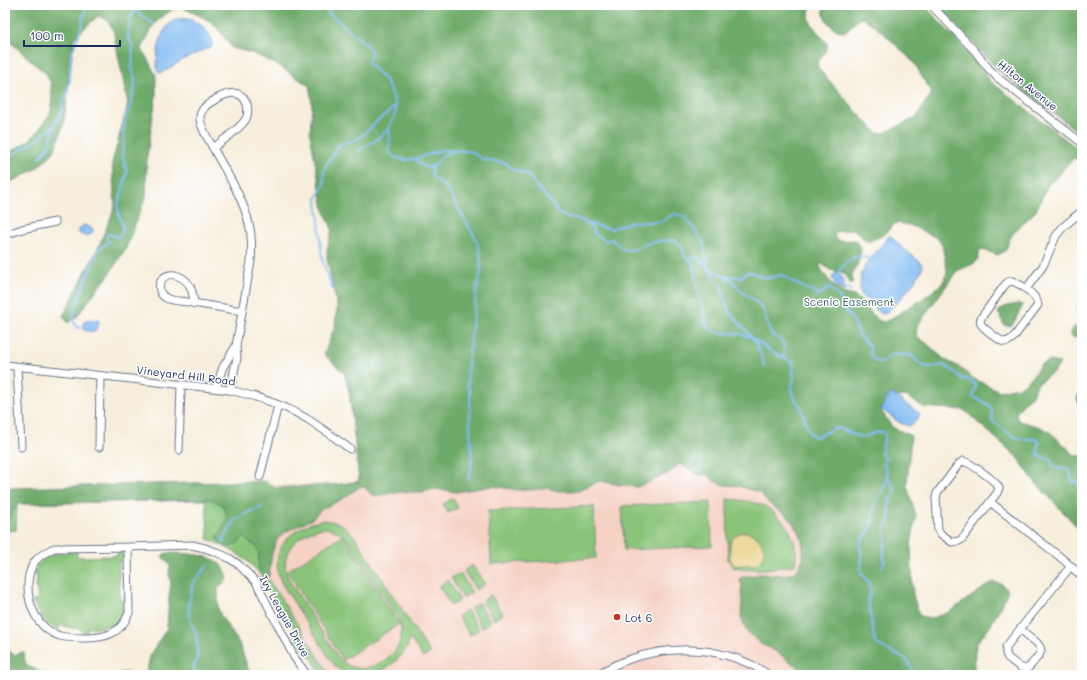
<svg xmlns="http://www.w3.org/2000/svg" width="1087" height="680" font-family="Mali,sans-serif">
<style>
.built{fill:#f6d2c4}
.green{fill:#89c479;stroke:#527a6c;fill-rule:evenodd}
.forest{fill:#6eaa69;stroke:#446c64;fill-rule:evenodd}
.sand{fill:#eeda9e;stroke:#84847e}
.water{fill:#81bbf3;stroke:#4e75a8}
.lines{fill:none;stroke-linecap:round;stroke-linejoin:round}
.stream{stroke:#81bbf3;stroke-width:2}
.minor-casing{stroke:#68728a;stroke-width:9}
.minor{stroke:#fff;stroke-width:7}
.poi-dot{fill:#c8321e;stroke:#fff;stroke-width:1.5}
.labels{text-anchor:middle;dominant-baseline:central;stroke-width:3;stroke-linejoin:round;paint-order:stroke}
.street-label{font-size:11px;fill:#1b2f5e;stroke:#fff}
.park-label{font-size:11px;fill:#426367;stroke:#fff}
.poi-label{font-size:11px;fill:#1b2f5e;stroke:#fff;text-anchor:start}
</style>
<rect width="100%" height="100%" fill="#fff"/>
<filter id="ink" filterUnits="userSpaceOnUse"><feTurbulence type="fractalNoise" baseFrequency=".025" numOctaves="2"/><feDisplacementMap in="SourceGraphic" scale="8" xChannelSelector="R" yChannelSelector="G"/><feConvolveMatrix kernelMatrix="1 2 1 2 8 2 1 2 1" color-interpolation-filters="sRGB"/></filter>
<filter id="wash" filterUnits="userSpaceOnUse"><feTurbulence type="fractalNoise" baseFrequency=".012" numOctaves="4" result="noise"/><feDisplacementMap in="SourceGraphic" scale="16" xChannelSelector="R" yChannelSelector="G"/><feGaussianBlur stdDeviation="0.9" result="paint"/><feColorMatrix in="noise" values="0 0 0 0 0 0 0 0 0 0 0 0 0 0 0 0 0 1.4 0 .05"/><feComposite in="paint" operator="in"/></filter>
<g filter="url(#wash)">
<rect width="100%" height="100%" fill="#f7eedc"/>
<polygon class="built" points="698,356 910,675 330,675 262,569 269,485 361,484"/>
<g class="green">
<path d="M269,485l-7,84 68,106h-14v-1l3,-4 -15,-22 -4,2 -6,-11 4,-3 -13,-26 -5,2c-6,-12 -11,-25 -19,-36 -12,-18 -33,-28 -53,-37l-2,-39 -189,4 -1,26 -11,1v-42z"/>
<polygon points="453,498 458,508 448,513 443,504"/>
<path d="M727,499c13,1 25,2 37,7 20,10 37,36 31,59l-29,4 -24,1 -2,-3 -7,1 -3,-3v-5h-2z"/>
<polygon points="711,502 712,546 624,550 622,506"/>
<polygon points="594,506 596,558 491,564 488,511"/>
<path d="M324,520c15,2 22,5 31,17l75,116 -7,5 -13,-20 -3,10 -7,9 -9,8 -17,10h-22l-4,-1 -10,-5 -6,-7 -50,-78c-16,-34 10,-59 42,-64zM324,528c11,1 18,5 25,13l49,77c7,18 2,33 -15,43 -17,10 -31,11 -45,-4l-49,-77c-13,-27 9,-48 35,-52z"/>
<polygon points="343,535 399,624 343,660 287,571"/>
<path d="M118,551l5,1 1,8 -5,1 1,39h5c0,12 -5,22 -14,28l-3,-4 -4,3 -16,1 -1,5h-5l-1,-4 -13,-2 -7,-2 -3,5c-12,-4 -20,-17 -25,-29l5,-1 -2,-15 1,-9 -4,-2c9,-21 23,-22 44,-22v5l40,-1z"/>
<polygon points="472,565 485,584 476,590 464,571"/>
<polygon points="460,573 472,592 463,598 451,578"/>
<polygon points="448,580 460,600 451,606 439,586"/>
<polygon points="491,595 503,614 494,620 482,601"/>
<polygon points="479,603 491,622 482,628 470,608"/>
<polygon points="467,610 479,630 470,635 458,616"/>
</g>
<g class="forest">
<path d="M5,5h807c-8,13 2,23 11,33 1,2 3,3 4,5 3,7 -7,13 -9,19 -1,2 0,4 0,6l48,54 12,11h6l31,-15 4,-4 5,-10 7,-9v-5c-7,-7 -10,-16 -15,-24 -4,-6 -10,-11 -15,-16 -12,-12 -24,-23 -37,-32l-5,1 -14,13c-12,0 -25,-15 -21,-27h100l54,58 12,18 92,71v9l-8,-3 -10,10 -6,9 -10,7 -12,27 -21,20 -6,9 -3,10 -8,5 -18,-6 -2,10 -3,4 -18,8 -40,55 -1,10 9,6 19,17 15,8 15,12 26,12 18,-4 5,-2 8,-7 9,-13 10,-4 10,2 -5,8 -17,12 -7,14 -14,14 -1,5 3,5 21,6 10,5 25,23 7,1v76l-47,-50 -19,-26 -52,-46 -41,-3 -17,-11 -10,1 -16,12 12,18 19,9 -4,50 9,29 -5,31 2,49 6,20 10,4 20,-7 43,-30 10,2 6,7 -18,36 -14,17 -2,21 1,10h-168l-4,-4 -28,-20 -14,-7 -14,-12 -6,-14 1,-18 -1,-7 1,-8 -3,-6 4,-3h6l11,-2 25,1 11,-3 7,-13v-11l-3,-15 -13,-18 -12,-7 -8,-6 -6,-9 -23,-7 -13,-1 -10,-3 -7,-7 -11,-1 -7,-5 -10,-5 -8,7 -22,11 -13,5 -16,-2 -22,-4 -20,10h-21l-11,-3 -16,2h-14l-24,-4 -37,6 -21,-3 -13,3h-21l-27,4 -4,-3 -6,-6 -3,-1 -17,12 -22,11 -10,10 -27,13 -8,8 -5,13 -3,23 -3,3 -5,-4 -3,-10 1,-12 -3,-7 -8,-4 -4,-5c-5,4 -9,11 -17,9 -5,-2 -8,-4 -10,-9 7,-14 15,-16 5,-33l-13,-5 -193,5 -11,24v-40l260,-7 11,7 65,-4 18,-3 -10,-90 -5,-18 -20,-19 11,-28 2,-21 -10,-45v-10l5,-21 -8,-19 -14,-76 2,-27 -1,-11 -2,-10 -28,-19 -29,-14 -20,-5 -14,-19 -8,-8 -18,-9 -9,-4 -10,1 -17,13 -10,18 -4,9 14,26v21l-9,60 -1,40 -20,52 -19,30 -12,14 -19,26 -8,5 -5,-7 35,-68 17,-41 -3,-44 16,-59 -15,-74 -6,-10 -9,-4 -24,22 -10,85 -10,29 -18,17 -31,16v-30l25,-15 7,-8 13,-18 2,-10 -1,-20 -5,-10 -37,-33h-4zM896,223l13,2 5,2 21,10 4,4 3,4 5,25 -1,5 -4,9 -20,15 -35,22 -4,1 -5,-2c-8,-7 -14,-17 -22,-23 -5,-3 -10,-2 -15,-5 -7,-5 -19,-19 -22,-28h3l8,6 13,3 8,11 2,-2c-3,-9 3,-12 5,-19 2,-5 2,-10 3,-14l-6,-9 -16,1 -5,-5 2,-4 17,-3 15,13 14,-6z"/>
<polygon points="937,5 1082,5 1082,135 998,70"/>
<polygon points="1082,302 1082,335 1074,338 1070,335 1071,330 1078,323 1077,310"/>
<path d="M1018,304l5,1 -10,19 -5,2 -4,-1 -6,-13c5,-6 12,-7 20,-8z"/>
<path d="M169,553c21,1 52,-1 59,24 -2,6 -7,7 -10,12v20l3,7 18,27 9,25 3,7h-137c5,-1 9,-3 14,-2 9,1 10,2 19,-2l2,-10 2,-8 16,-25 2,-31 2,-13 -2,-10 1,-8 -2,-4 -6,-5 2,-3z"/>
<polygon points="5,647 14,655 21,652 24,652 25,661 27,666 42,672 54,675 5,675"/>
</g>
<path class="sand" d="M743,532c19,0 29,25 13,32 -3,1 -6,1 -9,1 -4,0 -9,1 -12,0 -4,-2 -5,-7 -5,-11 -1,-11 2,-19 13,-22z"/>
<g class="water">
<path d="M176,19c5,0 11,-1 16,1 9,3 22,15 20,26l-29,14 -22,13 -3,-1c-3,-8 1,-33 6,-41 3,-5 7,-9 12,-12z"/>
<path d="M84,225l9,4c0,8 -9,8 -14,4v-4z"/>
<path d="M889,236h2l7,8 22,18 3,4c-3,11 -29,43 -40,48l-9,-6 -13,-13 -1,-5 1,-16 6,-11z"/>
<path d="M837,273c6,3 7,12 7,18l-6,-3 -6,-10 1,-3z"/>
<path d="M89,319l9,1 1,1c-1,11 -6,12 -15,9v-8z"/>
<path d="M890,394h2l28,20c-1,5 -6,10 -11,12l-9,-3 -19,-14 1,-2z"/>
</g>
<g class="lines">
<g class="stream">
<path d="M322,5l8,9 36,30 5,7v5l-3,4 1,4 17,17 8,18 2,12 -4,10 -3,6 1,16 -1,5v3l4,5 3,2 10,2 8,-1 28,-9 26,1 4,1 10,7 23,4 9,7 13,4 5,5 1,3 19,22 5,8 10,6h8l10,4 6,5 5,8 10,6 6,-2c8,8 12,15 25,9 3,-1 5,-3 8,-4 8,-1 12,-2 19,-4l3,1 7,-1c6,4 11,8 10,16l4,3 5,5 5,29 6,18 3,15 2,2 7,4 4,1 20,1 11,3 14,10 12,8 16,7v11l1,5 -3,11 4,10 5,7 10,28 6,3 19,-9c10,0 18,9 28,9 7,-1 13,-7 21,-5l1,5 -4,17 4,5 -1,6c10,12 -4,29 -9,41 -5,14 -1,23 -14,34l-1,6 2,10 -1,17 7,8 3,12 -3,6 7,44 16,9 15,7 10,16"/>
<polyline points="136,10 141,15 154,24"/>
<polyline points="357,151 375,141 386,131 389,130"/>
<polyline points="40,157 45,151 50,142 55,124 62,110 64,101 68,93 68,88 70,80 71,55 82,26 83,18 88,5"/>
<path d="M5,159c16,-9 37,-21 50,-34"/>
<polyline points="414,159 422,165 428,168 436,164 443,155 452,152"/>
<path d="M433,166l-2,6 2,6 13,9 30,52 4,13 1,20 -5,20 -9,80 1,15 2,4c0,11 0,21 0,32 0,17 5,40 -2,56"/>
<polyline points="589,224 611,229 631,222 660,222 672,215 675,214 685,217 704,243 707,266"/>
<path d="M688,259l8,-3c9,6 22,25 27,35 2,6 2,13 5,18 6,10 16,18 23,27"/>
<path d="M708,267l6,4 17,8 10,12 10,7 5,4 7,8 8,24 10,6 3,4c-1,5 0,8 0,13"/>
<path d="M838,274c1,-5 5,-7 8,-11 8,-7 15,-9 24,-3"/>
<polyline points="728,276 742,277 747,272 751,272 763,277 770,278 781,275 784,276 794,283 819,295 835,284"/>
<path d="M829,289l7,4 5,7 6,13 7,8 6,15 10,11v7l4,6 7,3 12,-9 17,1c4,2 5,4 8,7 7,7 16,5 25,3l9,5 10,9 9,1 5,5 -3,12c7,4 19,6 19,16 0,4 -1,5 1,9l22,15 6,2h15l3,3c-1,5 -3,10 0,14l12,3 2,7 3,2 13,1 1,3 2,8 4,2 6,2"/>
<polyline points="844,289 851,290"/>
<path d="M333,290l-10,-28 -2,-10 -2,-33 -2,-18v-3l7,-14v-14l2,-5 13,-20c5,-4 12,-2 18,-6 8,-5 14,-12 21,-19 6,-4 12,-8 17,-14"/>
<path d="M83,328h-5c-4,-4 -5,-7 -5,-13l14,-40 12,-26 10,-7 -3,-5 1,-3h2l8,3 4,-3 2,-3v-4l-4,-12 -2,-9 4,-11 6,-23 -5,-19 2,-10 -1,-11 3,-17 5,-12 4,-18v-5l-3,-12 1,-22 -5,-9v-2l3,-19 5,-6 1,-5"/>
<polyline points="754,339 761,355 764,366"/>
<polyline points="223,541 235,520 247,513 262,507"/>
<polyline points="882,567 884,562 884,546 886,543 885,531 889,522 890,512 888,509 890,503 889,501 894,493 895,488 887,476"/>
<polyline points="193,675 194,670 194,666 196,662 197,658 197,642 196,634 189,616 189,603 193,583 203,571 208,564"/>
</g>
</g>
</g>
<g filter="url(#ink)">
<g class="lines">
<defs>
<g id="minor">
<polyline points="931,5 974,50 989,69 998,78 1082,143"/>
<path d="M213,148c-4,-8 -14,-23 -13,-31 1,-10 9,-13 16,-18 11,-6 25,-11 31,5 1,5 1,11 -1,15 -7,11 -23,21 -33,29 12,22 31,51 36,76 3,12 3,25 2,37l-15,85 1,12 -7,32"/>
<polyline points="5,235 22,229 55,222"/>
<path d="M1012,281c9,3 25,14 26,24l-25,33c-3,2 -5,4 -9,4 -4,-1 -21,-14 -23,-18 -1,-3 -1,-3 0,-6l23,-32 4,-4z"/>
<polyline points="1026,289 1043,266 1056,236 1063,227 1082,211"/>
<path d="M194,304c-1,-14 -4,-25 -19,-29 -14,-3 -22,15 -9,23 5,3 14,3 21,4 18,3 36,6 55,9"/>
<path d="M5,365l225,25c28,7 55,15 79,30 14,9 28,19 41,29"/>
<polyline points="17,367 21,447"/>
<polyline points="216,388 223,367 236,346"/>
<polyline points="1082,394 1080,398 1082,404"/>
<polyline points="99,447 100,376"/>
<polyline points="179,450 181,385"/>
<path d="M963,461c8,2 33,20 36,27l-2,5 -35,46 -3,2 -7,1 -11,-8 -3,-4 -2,-31 1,-6 21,-28z"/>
<polyline points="260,477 278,405"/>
<polyline points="990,502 1059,556 1082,576"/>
<path d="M128,547l-74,1c-17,8 -24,15 -26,34 -1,22 9,47 32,54 8,2 17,2 25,2 20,0 36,-4 44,-25l-1,-66 64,-2 13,3 11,4 13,6 10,7 17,17 38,75 13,18"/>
<polyline points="1020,629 1037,643 1040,647 1041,651 1039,655 1031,665 1028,668 1024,669 1020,667 1008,658 1006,654 1006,647 1020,629 1071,566"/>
<path d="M596,675c54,-32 120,-35 173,0"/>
</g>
</defs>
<use href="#minor" class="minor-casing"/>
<use href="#minor" class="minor"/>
</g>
</g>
<circle class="poi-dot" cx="617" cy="617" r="4"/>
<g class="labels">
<g class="street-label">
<text transform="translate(1028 85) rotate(39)">Hilton Avenue</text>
<text transform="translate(186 375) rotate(7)">Vineyard Hill Road</text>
<text transform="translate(285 616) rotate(61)">Ivy League Drive</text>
</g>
<g class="park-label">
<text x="849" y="301">Scenic Easement</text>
</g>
<g class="poi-label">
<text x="625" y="617">Lot 6</text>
</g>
</g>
<rect width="1087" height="680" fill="none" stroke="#fff" stroke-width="20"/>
<path d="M24 40v6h96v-6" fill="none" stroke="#1b2f5e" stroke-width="2"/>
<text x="30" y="40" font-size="12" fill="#1b2f5e" stroke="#ffffff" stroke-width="3" paint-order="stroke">100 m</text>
</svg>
